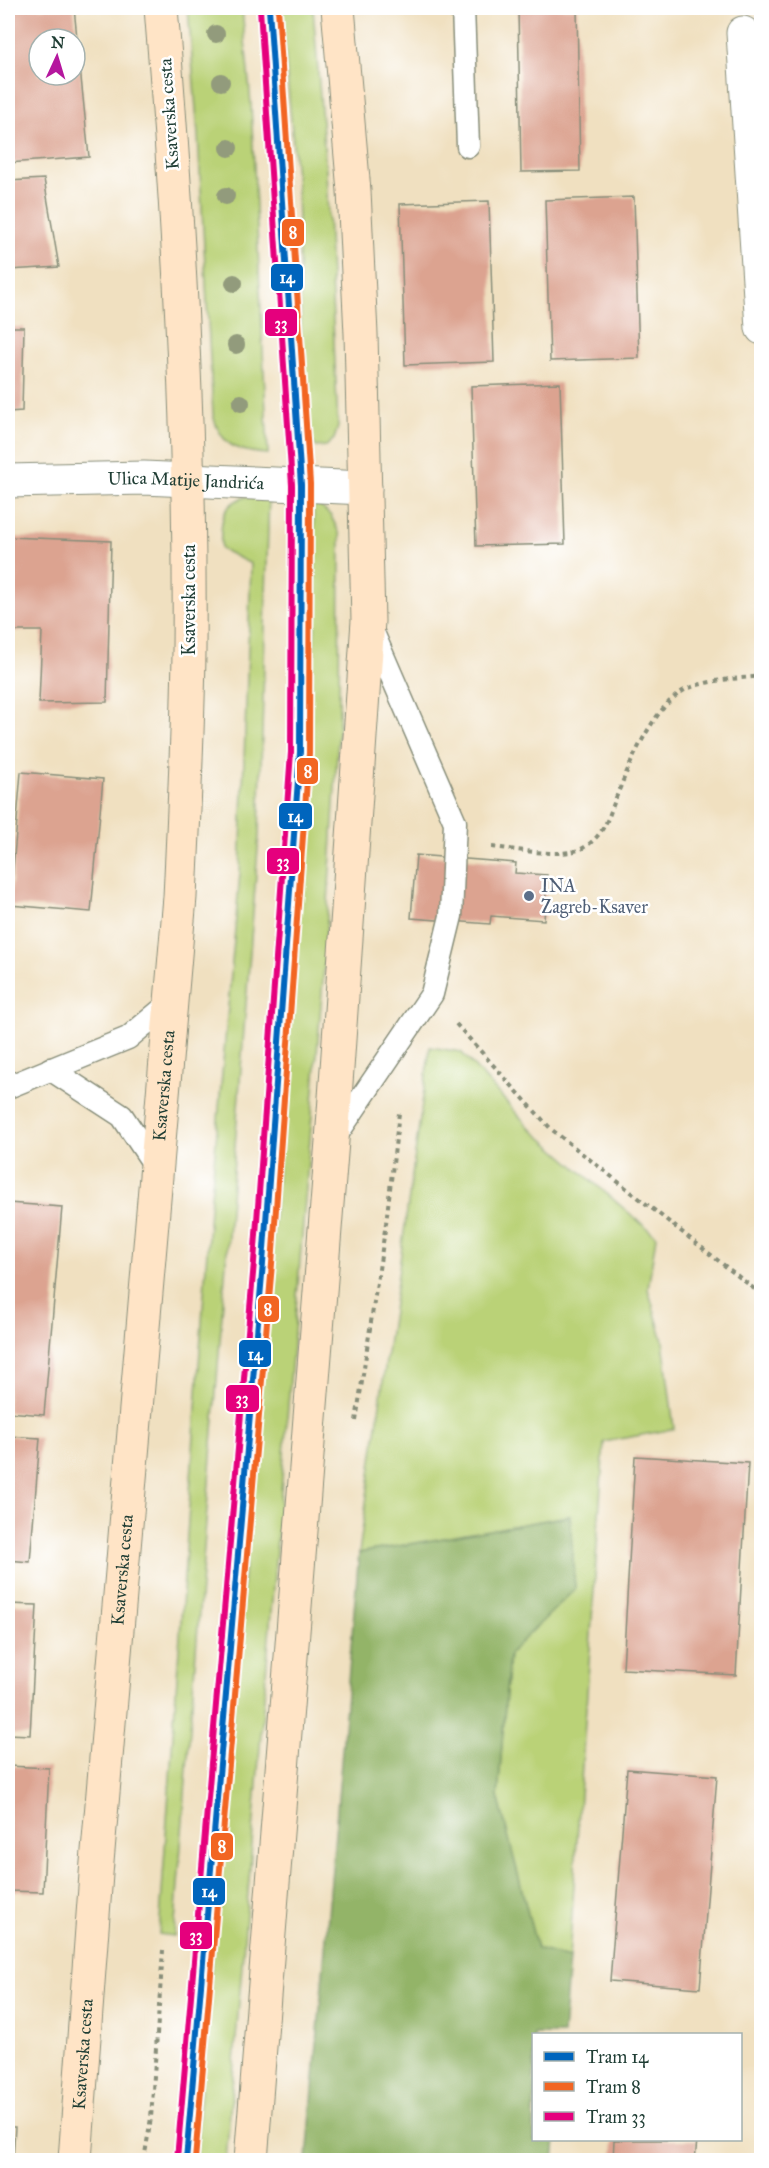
<svg xmlns="http://www.w3.org/2000/svg" width="769" height="2168" font-family="'IM FELL Great Primer',serif">
<style>
.green{fill:#bad277;stroke:#6c8856;stroke-width:1.5}
.forest{fill:#93b468;stroke:#59784e;stroke-width:1.5}
.building{fill:#dca390;fill-rule:evenodd}
.lines{fill:none;stroke-linecap:round;stroke-linejoin:round}
.lane-casing{stroke:#888e7a;stroke-width:25}
.street-casing{stroke:#888e7a;stroke-width:35}
.secondary-casing{stroke:#888e7a;stroke-width:35}
.path{stroke:#888e7a;stroke-width:4;stroke-dasharray:4.5 4.5;stroke-linecap:butt}
.lane{stroke:#fff;stroke-width:22}
.street{stroke:#fff;stroke-width:33}
.secondary{stroke:#ffe4c6;stroke-width:33}
.tram-1-casing{stroke:#fff;stroke-width:10}
.tram-2-casing{stroke:#fff;stroke-width:10}
.tram-3-casing{stroke:#fff;stroke-width:10}
.tram-1{stroke:#0065bd;stroke-width:6}
.tram-2{stroke:#f26522;stroke-width:6}
.tram-3{stroke:#e5007d;stroke-width:6}
.tree{fill:#929b7c}
.service-dot{fill:#5c6f8a;stroke:#fff;stroke-width:2}
.labels{text-anchor:middle;dominant-baseline:central;stroke-width:5;stroke-linejoin:round;paint-order:stroke}
.street-label{font-size:18px;fill:#1f3d34;stroke:#fff}
.service-label{font-size:18px;fill:#4e5e75;stroke:#fff;text-anchor:start}
.line-badge{stroke:#fff;stroke-width:2}
.badge-label{font-size:16px;text-anchor:middle;font-weight:bold;fill:#fff}
</style>
<rect width="100%" height="100%" fill="#fff"/>
<filter id="ink" filterUnits="userSpaceOnUse"><feTurbulence type="fractalNoise" baseFrequency=".0167" numOctaves="2"/><feDisplacementMap in="SourceGraphic" scale="12" xChannelSelector="R" yChannelSelector="G"/><feConvolveMatrix kernelMatrix="1 2 1 2 8 2 1 2 1" color-interpolation-filters="sRGB"/></filter>
<filter id="wash" filterUnits="userSpaceOnUse"><feTurbulence type="fractalNoise" baseFrequency=".008" numOctaves="4" result="noise"/><feDisplacementMap in="SourceGraphic" scale="24" xChannelSelector="R" yChannelSelector="G"/><feGaussianBlur stdDeviation="1.35" result="paint"/><feColorMatrix in="noise" values="0 0 0 0 0 0 0 0 0 0 0 0 0 0 0 0 0 1.4 0 .05"/><feComposite in="paint" operator="in"/></filter>
<g filter="url(#wash)">
<rect width="100%" height="100%" fill="#f0e0c0"/>
<g class="green">
<path d="M188,8h54l9,96 17,350c-30,-2 -48,-8 -55,-40l-15,-279z"/>
<polygon points="281,8 313,8 326,171 338,427 334,439 326,446 316,447 304,432 297,188"/>
<path d="M269,493l-10,342 -85,1101 -15,-2 51,-726 30,-335 11,-309 -30,-15c-2,-42 7,-52 48,-56z"/>
<polygon points="313,500 331,516 340,535 339,722 324,968 226,2160 195,2160 277,1179 316,609"/>
<polygon points="430,1047 461,1052 530,1128 656,1236 648,1289 663,1341 674,1429 604,1442 569,1958 537,1949 498,1796 509,1653 575,1589 569,1516 359,1553"/>
</g>
<polygon class="forest" points="570,1516 575,1589 509,1654 498,1796 537,1949 569,1958 563,2034 534,2034 534,2140 556,2140 554,2160 307,2160 359,1553"/>
<g id="blocks">
<g class="building">
<path d="M8,8h66l15,149 -81,6v-66h4zM39,39h36v36h-36z"/>
<polygon points="518,8 577,8 580,171 521,172"/>
<polygon points="44,179 59,267 8,270 8,181"/>
<polygon points="634,197 639,358 550,361 545,200"/>
<polygon points="489,201 494,362 405,365 400,204"/>
<polygon points="8,327 24,327 22,411 8,412"/>
<polygon points="560,383 565,544 476,546 471,386"/>
<polygon points="8,537 111,541 107,702 39,703 42,631 8,631"/>
<polygon points="21,772 103,779 91,912 10,905"/>
<polygon points="416,855 516,863 515,873 547,875 544,920 491,916 490,924 411,918"/>
<polygon points="8,1203 62,1207 44,1415 8,1412"/>
<polygon points="8,1436 40,1438 30,1562 8,1560"/>
<polygon points="635,1456 748,1463 736,1675 623,1669"/>
<polygon points="8,1604 37,1605 30,1735 8,1734"/>
<polygon points="8,1766 49,1768 43,1892 8,1891"/>
<polygon points="627,1769 717,1776 700,1988 610,1981"/>
<polygon points="8,2127 15,2127 13,2160 8,2160"/>
<polygon points="614,2140 697,2140 695,2160 613,2160"/>
</g>
</g>
</g>
<g filter="url(#ink)">
<use href="#blocks" fill-opacity="0" stroke="#888e7a" stroke-width="1.5"/>
<g class="lines">
<defs>
<g id="lane">
<polyline points="463,8 468,146"/>
<polyline points="50,1069 122,1116 158,1170"/>
<polyline points="8,1087 128,1038 171,1002"/>
<polyline points="333,1140 432,994 451,916 455,822 370,626"/>
</g>
<g id="street">
<polyline points="743,33 762,328"/>
<path id="s1" d="M8,481l136,-3 221,10"/>
</g>
<g id="secondary">
<path id="s2" d="M75,2160l21,-286 84,-977c4,-82 8,-164 9,-245 2,-215 -10,-430 -28,-644"/>
<polyline points="251,2160 332,1141 368,621 361,334 354,191 338,8"/>
</g>
</defs>
<use href="#lane" class="lane-casing"/>
<use href="#street" class="street-casing"/>
<use href="#secondary" class="secondary-casing"/>
<g class="path">
<path d="M492,847c23,2 71,12 91,1 19,-11 25,-28 32,-48 14,-34 39,-98 74,-112 23,-9 48,-9 73,-12"/>
<polyline points="456,1024 551,1129 762,1295"/>
<polyline points="356,1421 386,1223 399,1113"/>
<polyline points="144,2160 151,2118 163,1950"/>
</g>
<use href="#lane" class="lane"/>
<use href="#street" class="street"/>
<use href="#secondary" class="secondary"/>
<defs>
<polyline id="tram-1" points="186,2160 263,1263 300,752 301,485 269,8"/>
<polyline id="tram-2" points="195,2160 272,1264 309,753 310,484 278,8"/>
<polyline id="tram-3" points="177,2159 254,1262 291,752 292,485 260,9"/>
</defs>
<use href="#tram-1" class="tram-1-casing"/>
<use href="#tram-2" class="tram-2-casing"/>
<use href="#tram-3" class="tram-3-casing"/>
<use href="#tram-1" class="tram-1"/>
<use href="#tram-2" class="tram-2"/>
<use href="#tram-3" class="tram-3"/>
</g>
<g class="tree">
<circle cx="216" cy="34" r="9"/>
<circle cx="221" cy="82" r="9"/>
<circle cx="229" cy="148" r="9"/>
<circle cx="226" cy="196" r="9"/>
<circle cx="234" cy="283" r="9"/>
<circle cx="236" cy="345" r="9"/>
<circle cx="241" cy="403" r="9"/>
</g>
</g>
<circle class="service-dot" cx="529" cy="896" r="6"/>
<g class="labels">
<g class="street-label">
<text transform="translate(169 114) rotate(-94)">Ksaverska cesta</text>
<text stroke="none"><textPath href="#s1" startOffset="178">Ulica Matije Jandrića</textPath></text>
<text transform="translate(189 600) rotate(-90)">Ksaverska cesta</text>
<text stroke="none"><textPath href="#s2" startOffset="1078">Ksaverska cesta</textPath></text>
<text stroke="none"><textPath href="#s2" startOffset="592">Ksaverska cesta</textPath></text>
<text stroke="none"><textPath href="#s2" startOffset="106">Ksaverska cesta</textPath></text>
</g>
<g class="service-label">
<text x="541" y="886">INA<tspan x="541" dy="21">Zagreb-Ksaver</tspan></text>
</g>
</g>
<g class="line-badge">
<rect x="281" y="218" width="24" height="29" rx="6" fill="#f26522"/>
<rect x="270" y="263" width="34" height="29" rx="6" fill="#0065bd"/>
<rect x="264" y="308" width="34" height="29" rx="6" fill="#e5007d"/>
<rect x="296" y="757" width="23" height="28" rx="6" fill="#f26522"/>
<rect x="278" y="802" width="35" height="28" rx="6" fill="#0065bd"/>
<rect x="266" y="847" width="34" height="28" rx="6" fill="#e5007d"/>
<rect x="257" y="1295" width="23" height="28" rx="6" fill="#f26522"/>
<rect x="238" y="1339" width="34" height="29" rx="6" fill="#0065bd"/>
<rect x="225" y="1384" width="35" height="29" rx="6" fill="#e5007d"/>
<rect x="210" y="1832" width="24" height="29" rx="6" fill="#f26522"/>
<rect x="192" y="1877" width="34" height="29" rx="6" fill="#0065bd"/>
<rect x="179" y="1921" width="34" height="29" rx="6" fill="#e5007d"/>
</g>
<g class="badge-label">
<text x="293" y="238">8</text>
<text x="287" y="283">14</text>
<text x="281" y="329">33</text>
<text x="308" y="777">8</text>
<text x="295" y="822">14</text>
<text x="283" y="867">33</text>
<text x="268" y="1315">8</text>
<text x="255" y="1360">14</text>
<text x="242" y="1404">33</text>
<text x="222" y="1852">8</text>
<text x="209" y="1897">14</text>
<text x="196" y="1941">33</text>
</g>
<rect width="769" height="2168" fill="none" stroke="#fff" stroke-width="30"/>
<rect x="532" y="2033" width="210" height="108" fill="#ffffff" stroke="#a5b1ae" stroke-width="1.5"/>
<rect x="544" y="2052" width="30" height="9" fill="#0065bd" stroke="#a5b1ae" stroke-width="1.5"/>
<text x="586" y="2063" font-size="18" fill="#1f3d34">Tram 14</text>
<rect x="544" y="2082" width="30" height="9" fill="#f26522" stroke="#a5b1ae" stroke-width="1.5"/>
<text x="586" y="2093" font-size="18" fill="#1f3d34">Tram 8</text>
<rect x="544" y="2112" width="30" height="9" fill="#e5007d" stroke="#a5b1ae" stroke-width="1.5"/>
<text x="586" y="2123" font-size="18" fill="#1f3d34">Tram 33</text>
<g transform="translate(57 57) rotate(4)"><circle r="28" fill="#ffffff" stroke="#a5b1ae" stroke-width="1.5"/>
<path d="M0-4.5L10 22L0 15L-10 22Z" fill="#b5179e"/>
<text y="-9" font-size="16" font-weight="bold" text-anchor="middle" fill="#1f3d34">N</text>
</g>
</svg>
